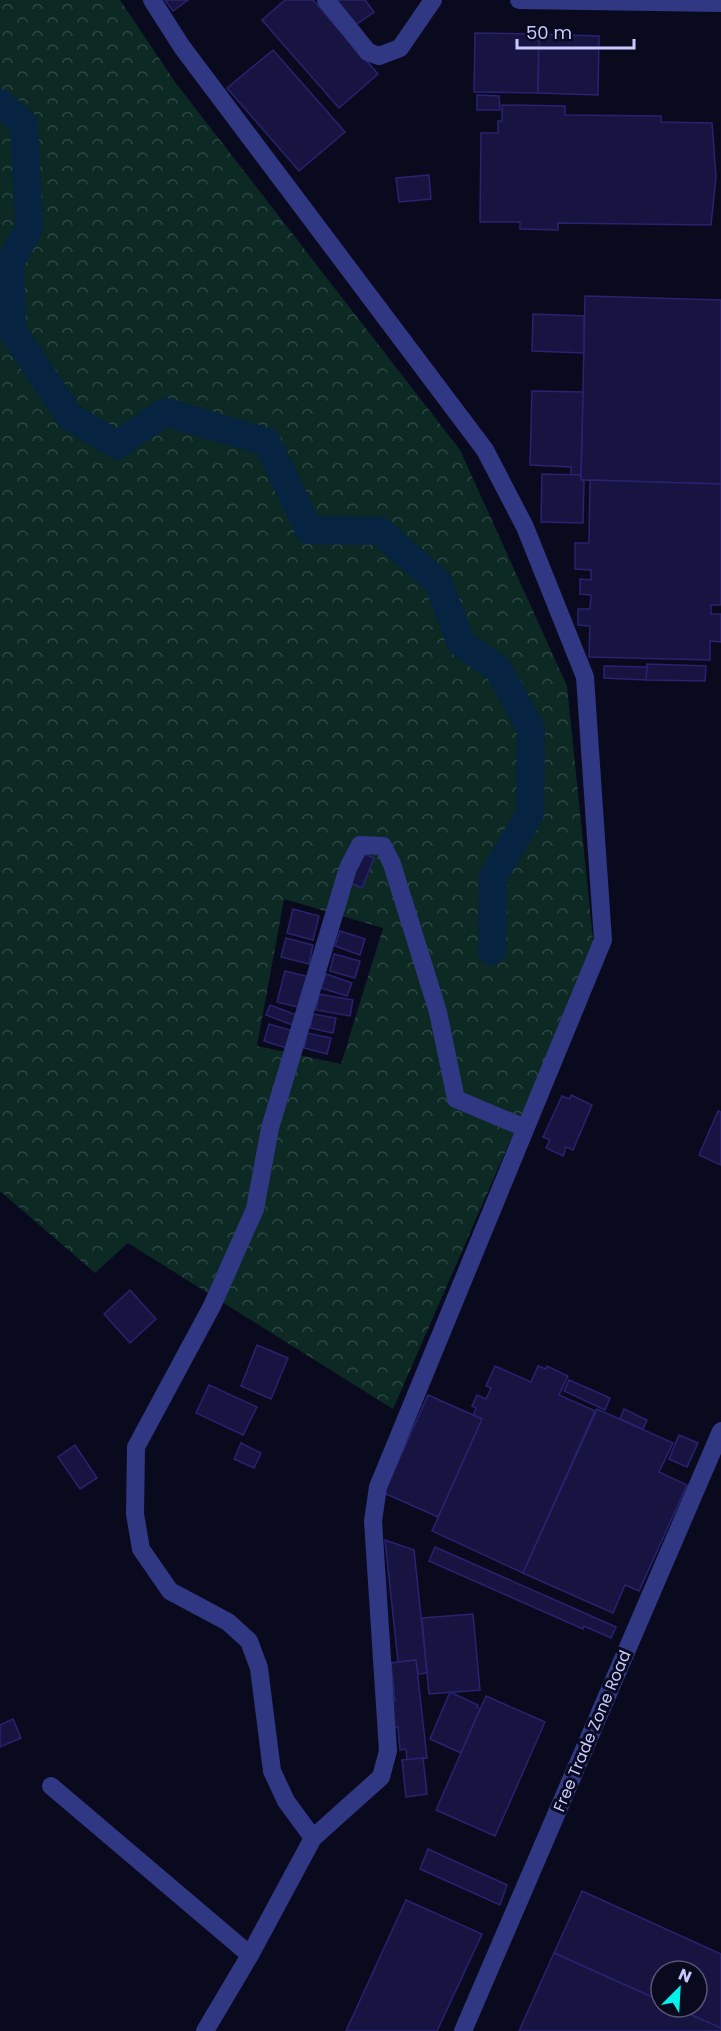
<svg xmlns="http://www.w3.org/2000/svg" width="721" height="2031" font-family="Poppins,sans-serif">
<style>
.forest{fill:url(#forest-crowns);fill-rule:evenodd}
.lines{fill:none;stroke-linecap:round;stroke-linejoin:round}
.river{stroke:#062442;stroke-width:28}
.building{fill:#171441;stroke:#282370;stroke-width:1.5}
.minor{stroke:#303883;stroke-width:18}
.labels{text-anchor:middle;dominant-baseline:central;stroke-width:6;stroke-linejoin:round;paint-order:stroke}
.street-label{font-size:16px;fill:#c7c9ff;stroke:#0a0a1f}
</style>
<defs>
<pattern id="forest-crowns" width="20" height="18" patternUnits="userSpaceOnUse" patternTransform="scale(1.5)"><rect width="20" height="18" fill="#0c2924"/><path d="M2 6a3 3 0 1 1 6 0M12 15a3 3 0 1 1 6 0" fill="none" stroke="#2e4745"/></pattern>
</defs>
<rect width="100%" height="100%" fill="#0a0a1f"/>
<path class="forest" d="M0,0h120l55,82 285,368 107,236 27,263 -201,460 -265,-166 -33,30 -95,-82zM284,899l99,29 -42,136 -84,-18z"/>
<g class="lines">
<polyline class="river" points="0,103 24,124 29,228 10,263 12,330 70,417 117,445 165,412 267,442 309,530 380,531 438,582 461,643 499,670 531,729 530,814 493,877 492,951"/>
</g>
<g class="building">
<polygon points="165,0 188,0 173,11"/>
<polygon points="285,0 313,0 378,74 339,108 262,20"/>
<polygon points="335,0 365,0 374,12 354,26"/>
<polygon points="475,33 539,34 538,93 474,92"/>
<polygon points="539,34 599,36 598,95 538,93"/>
<polygon points="273,50 345,132 299,171 227,88"/>
<polygon points="477,95 499,96 500,110 477,110"/>
<polygon points="502,105 565,106 565,115 661,116 661,122 712,123 716,177 711,225 558,223 558,230 520,229 520,222 480,222 481,133 498,133 498,121 502,121"/>
<polygon points="429,175 431,199 399,202 396,178"/>
<polygon points="585,296 721,300 721,484 581,480"/>
<polygon points="533,314 584,316 584,353 532,351"/>
<polygon points="532,391 583,392 581,475 571,475 571,467 530,465"/>
<polygon points="542,474 581,475 581,480 584,480 583,523 541,522"/>
<polygon points="590,480 721,484 721,605 711,605 711,614 721,614 721,642 710,641 710,660 589,657 590,626 578,625 578,609 590,609 591,595 580,594 580,579 591,580 591,570 575,569 575,543 589,543"/>
<polygon points="647,664 706,666 705,681 646,680"/>
<polygon points="604,666 647,667 646,680 604,678"/>
<polygon points="362,853 374,858 362,888 350,883"/>
<polygon points="293,909 319,916 313,940 287,933"/>
<polygon points="340,931 365,939 360,955 335,946"/>
<polygon points="286,938 313,945 309,964 281,957"/>
<polygon points="334,954 360,961 355,978 330,971"/>
<polygon points="285,971 310,977 302,1008 277,1002"/>
<polygon points="326,974 352,983 347,996 321,988"/>
<polygon points="319,994 353,1000 350,1016 316,1010"/>
<polygon points="270,1005 299,1016 295,1026 266,1015"/>
<polygon points="313,1014 336,1018 333,1033 310,1028"/>
<polygon points="269,1024 293,1031 287,1048 264,1041"/>
<polygon points="307,1033 331,1038 327,1054 304,1048"/>
<polygon points="571,1095 592,1105 573,1150 566,1147 563,1156 546,1148 550,1140 543,1137 562,1096 570,1099"/>
<polygon points="718,1111 721,1112 721,1165 699,1155"/>
<polygon points="130,1290 156,1319 130,1343 104,1314"/>
<polygon points="257,1345 288,1358 271,1399 241,1386"/>
<polygon points="495,1366 531,1382 538,1366 546,1369 547,1366 568,1376 559,1395 595,1411 523,1573 432,1531 482,1419 473,1415 476,1408 472,1406 477,1395 486,1399 491,1388 486,1386"/>
<polygon points="569,1380 610,1398 605,1410 564,1391"/>
<polygon points="209,1385 257,1407 243,1435 196,1413"/>
<polygon points="428,1395 482,1419 438,1517 384,1493"/>
<polygon points="597,1409 673,1443 659,1472 687,1485 639,1591 625,1585 613,1613 523,1573"/>
<polygon points="624,1409 647,1420 643,1429 620,1419"/>
<polygon points="679,1435 698,1443 687,1467 669,1459"/>
<polygon points="241,1443 261,1453 254,1468 234,1459"/>
<polygon points="75,1445 97,1478 80,1489 58,1457"/>
<polygon points="385,1540 414,1550 427,1673 418,1674 416,1660 398,1662"/>
<polygon points="435,1547 616,1627 611,1638 584,1626 583,1629 429,1561"/>
<polygon points="473,1614 480,1690 429,1694 422,1618"/>
<polygon points="416,1660 427,1758 407,1760 406,1749 400,1750 398,1727 394,1728 391,1702 395,1701 391,1663"/>
<polygon points="450,1692 478,1705 477,1707 480,1709 461,1753 430,1739"/>
<polygon points="486,1696 545,1722 495,1836 436,1810"/>
<polygon points="13,1719 21,1738 0,1747 0,1725"/>
<polygon points="423,1758 427,1794 406,1797 402,1760"/>
<polygon points="428,1849 507,1885 500,1905 420,1869"/>
<polygon points="582,1891 721,1954 721,2028 673,2007 697,2007 697,1971 661,1971 661,2001 554,1953"/>
<polygon points="406,1900 482,1934 437,2031 346,2031"/>
<polygon points="554,1953 661,2001 661,2007 673,2007 721,2028 721,2031 519,2031"/>
</g>
<g class="lines">
<g class="minor">
<polyline points="152,0 182,47 485,450 525,527 585,677 603,940 378,1487 373,1521 388,1751 381,1777 313,1838 250,1955 205,2031"/>
<polyline points="326,0 368,52 379,56 400,48 433,0"/>
<polyline points="519,0 721,3"/>
<polyline points="51,1786 250,1955"/>
<polyline points="313,1838 286,1801 272,1771 259,1668 249,1641 228,1622 170,1591 141,1549 135,1514 136,1447 212,1306 255,1209 270,1128 348,868 360,845 383,846 392,864 438,1012 456,1099 525,1128"/>
<polyline points="463,2031 721,1431"/>
</g>
</g>
<g class="labels">
<g class="street-label">
<text transform="translate(592 1731) rotate(-67)">Free Trade Zone Road</text>
</g>
</g>
<g transform="translate(679 1989) rotate(24)"><circle r="28" fill="#0a0a1f" stroke="#565679" stroke-width="1.5"/>
<path d="M0-4.5L10 22L0 15L-10 22Z" fill="#00f2e8"/>
<text y="-9" font-size="16" font-weight="bold" text-anchor="middle" fill="#c7c9ff">N</text>
</g>
<path d="M517 39v9h117v-9" fill="none" stroke="#c7c9ff" stroke-width="3"/>
<text x="526" y="39" font-size="18" fill="#c7c9ff" stroke="#0a0a1f" stroke-width="4.5" paint-order="stroke">50 m</text>
</svg>
